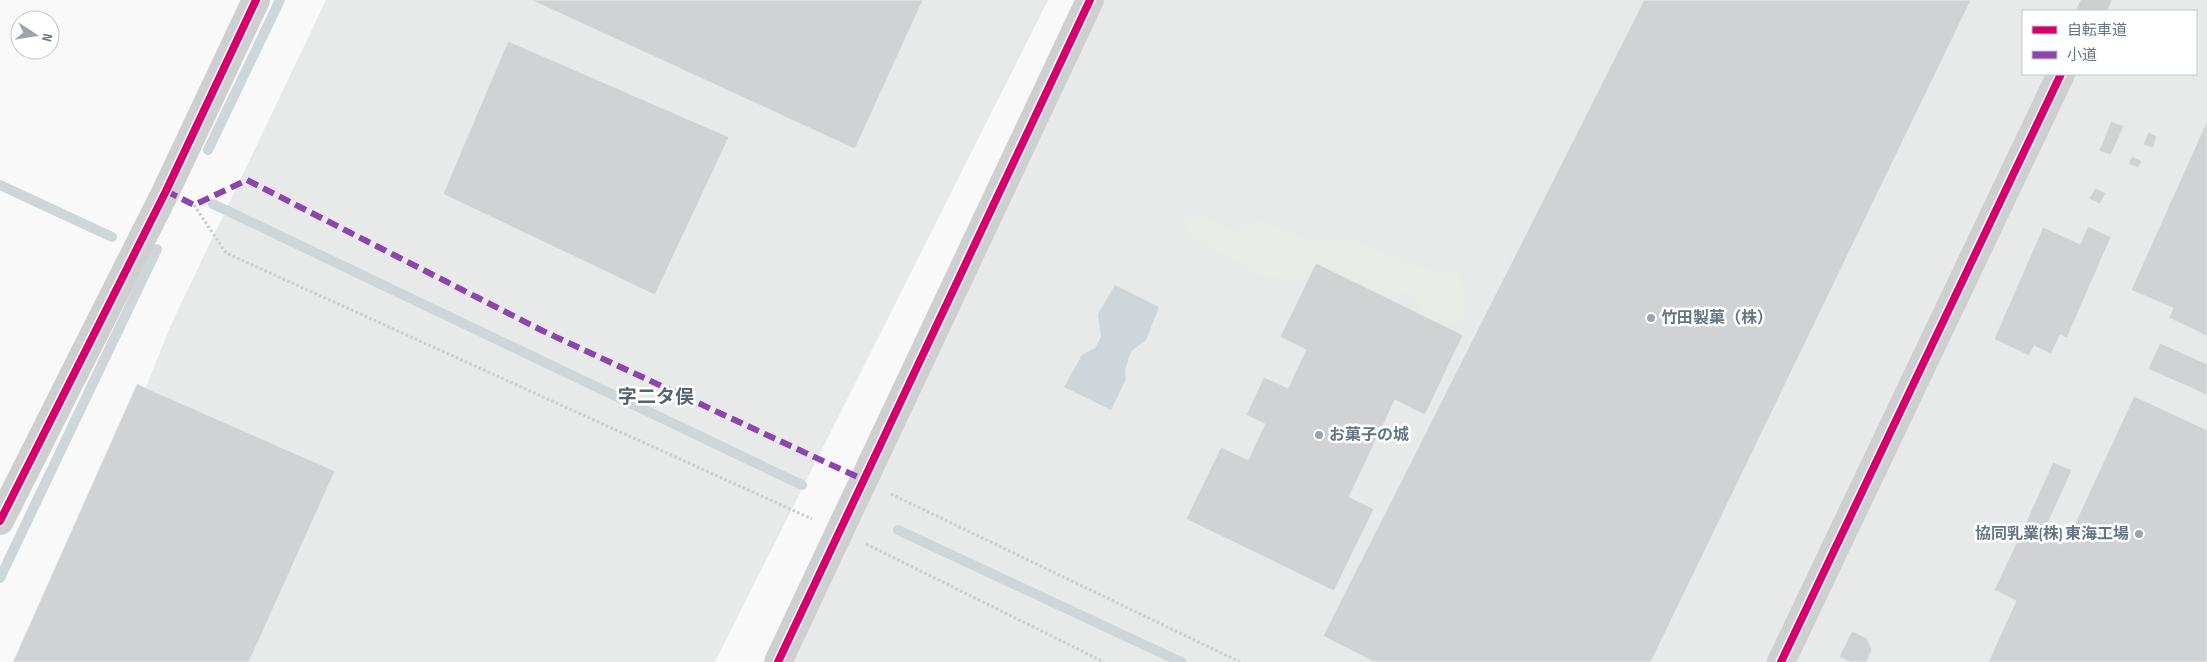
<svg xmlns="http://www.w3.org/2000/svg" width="2207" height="662" font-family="'Sofia Sans Condensed','Noto Sans JP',sans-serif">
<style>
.built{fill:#e8e9e9;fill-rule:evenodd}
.green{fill:#e8ebe6}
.water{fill:#ced6d9}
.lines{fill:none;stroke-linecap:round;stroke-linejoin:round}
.stream{stroke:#ced6d9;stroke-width:10}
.building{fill:#d0d2d3;stroke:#e8e8e8}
.path{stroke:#cbcccd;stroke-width:3;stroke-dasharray:2.5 2.5;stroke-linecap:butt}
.minor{stroke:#cecfd0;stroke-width:28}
.tertiary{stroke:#cecfd0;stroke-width:28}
.quiet{stroke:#8e44ad;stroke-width:6;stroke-dasharray:12 6;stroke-linecap:butt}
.cycleway-casing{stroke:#fff;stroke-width:11}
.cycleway{stroke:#d6006c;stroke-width:8}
.poi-dot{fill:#99a4ac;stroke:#fff;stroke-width:2}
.labels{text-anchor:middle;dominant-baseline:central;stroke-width:5;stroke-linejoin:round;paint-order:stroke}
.poi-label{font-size:16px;font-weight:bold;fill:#657683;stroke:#fff;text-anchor:start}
.quarter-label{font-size:19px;font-weight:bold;fill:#57646e;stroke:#fff}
</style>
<rect width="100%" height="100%" fill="#f9f9f9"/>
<g class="built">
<polygon points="326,0 1048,0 715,662 36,662 170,327"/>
<path d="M1090,0h1117v662h-1429zM2023,11h173v63h-173z"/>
</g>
<polygon class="green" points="1180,214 1204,217 1232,231 1259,220 1309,239 1349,238 1421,268 1460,273 1466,314 1433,335 1412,292 1361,300 1330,283 1261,276 1188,234"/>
<polygon class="water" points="1115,285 1159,307 1146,340 1131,351 1125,370 1126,379 1111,410 1064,387 1082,355 1095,348 1101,337 1098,314"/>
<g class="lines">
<g class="stream">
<polyline points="208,150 280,0"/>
<polyline points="0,185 112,237"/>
<polyline points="213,204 802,485"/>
<polyline points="898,530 1181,662"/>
<polyline points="0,578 157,249"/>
</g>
</g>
<g class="building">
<polygon points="531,0 923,0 855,149"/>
<polygon points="1644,0 1971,0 1651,662 1374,662 1323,636"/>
<polygon points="508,41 729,137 655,295 443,194"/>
<polygon points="2111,121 2124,126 2111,155 2099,151"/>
<polygon points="2207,121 2207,336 2169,318 2173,308 2131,290"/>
<polygon points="2148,132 2157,136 2153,148 2143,145"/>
<polygon points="2132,156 2142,161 2138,168 2128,164"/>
<polygon points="2095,188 2106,193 2100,204 2089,199"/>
<polygon points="2088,226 2111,237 2067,338 2060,335 2051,354 2034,346 2029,356 1994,339 2043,227 2080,244"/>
<polygon points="1316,263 1463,335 1425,415 1395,400 1349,497 1374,509 1334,591 1186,519 1221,447 1248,460 1265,424 1246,415 1264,377 1288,388 1306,350 1280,337"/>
<polygon points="2160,343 2207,364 2207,395 2148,369"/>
<polygon points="137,384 335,471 249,662 13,662"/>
<polygon points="2134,396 2207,430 2207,662 1988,662 2016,601 1994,590 2025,525 2066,543"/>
<polygon points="2053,462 2072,470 2044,532 2025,524"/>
<polygon points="1852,631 1867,638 1872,650 1867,662 1849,662 1839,657"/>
</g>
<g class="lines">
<g class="path">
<polyline points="194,205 226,253 812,519"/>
<polyline points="891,494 1240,662"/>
<polyline points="866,544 1104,662"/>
</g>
<polyline class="minor" points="0,521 166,191 256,0"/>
<g class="tertiary">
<polyline points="2091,11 2097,0"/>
<polyline points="778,662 1090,0"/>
<polyline points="1781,662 2061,74"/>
</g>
<polyline class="quiet" points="166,191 194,205 247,180 543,331 864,480"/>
<defs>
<g id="cycleway">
<polyline points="0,521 166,191 256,0"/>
<polyline points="778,662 1090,0"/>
<polyline points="1781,662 2061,74"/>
</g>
</defs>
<use href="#cycleway" class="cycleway-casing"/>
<use href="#cycleway" class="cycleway"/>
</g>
<g class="poi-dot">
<circle cx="1651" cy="318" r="5"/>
<circle cx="1319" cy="435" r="5"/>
<circle cx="2139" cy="534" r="5"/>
</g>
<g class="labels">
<g class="poi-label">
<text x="1661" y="318">竹田製菓（株）</text>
<text x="1329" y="435">お菓子の城</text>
<text x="2129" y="534" text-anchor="end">協同乳業(株) 東海工場</text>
</g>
<g class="quarter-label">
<text x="656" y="397">字二タ俣</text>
</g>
</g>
<rect x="2022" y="10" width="175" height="65" fill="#ffffff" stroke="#c1c8cd"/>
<rect x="2032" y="26" width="25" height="8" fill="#d6006c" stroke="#c1c8cd"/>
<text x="2067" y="35" font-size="15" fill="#657683">自転車道</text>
<rect x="2032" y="51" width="25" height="8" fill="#8e44ad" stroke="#c1c8cd"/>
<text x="2067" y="60" font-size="15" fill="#657683">小道</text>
<g transform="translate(35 35) rotate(102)"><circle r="24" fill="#ffffff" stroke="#c1c8cd"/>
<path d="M0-4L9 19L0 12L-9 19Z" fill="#99a4ac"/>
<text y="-8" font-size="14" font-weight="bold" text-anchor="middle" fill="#657683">N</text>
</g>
</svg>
